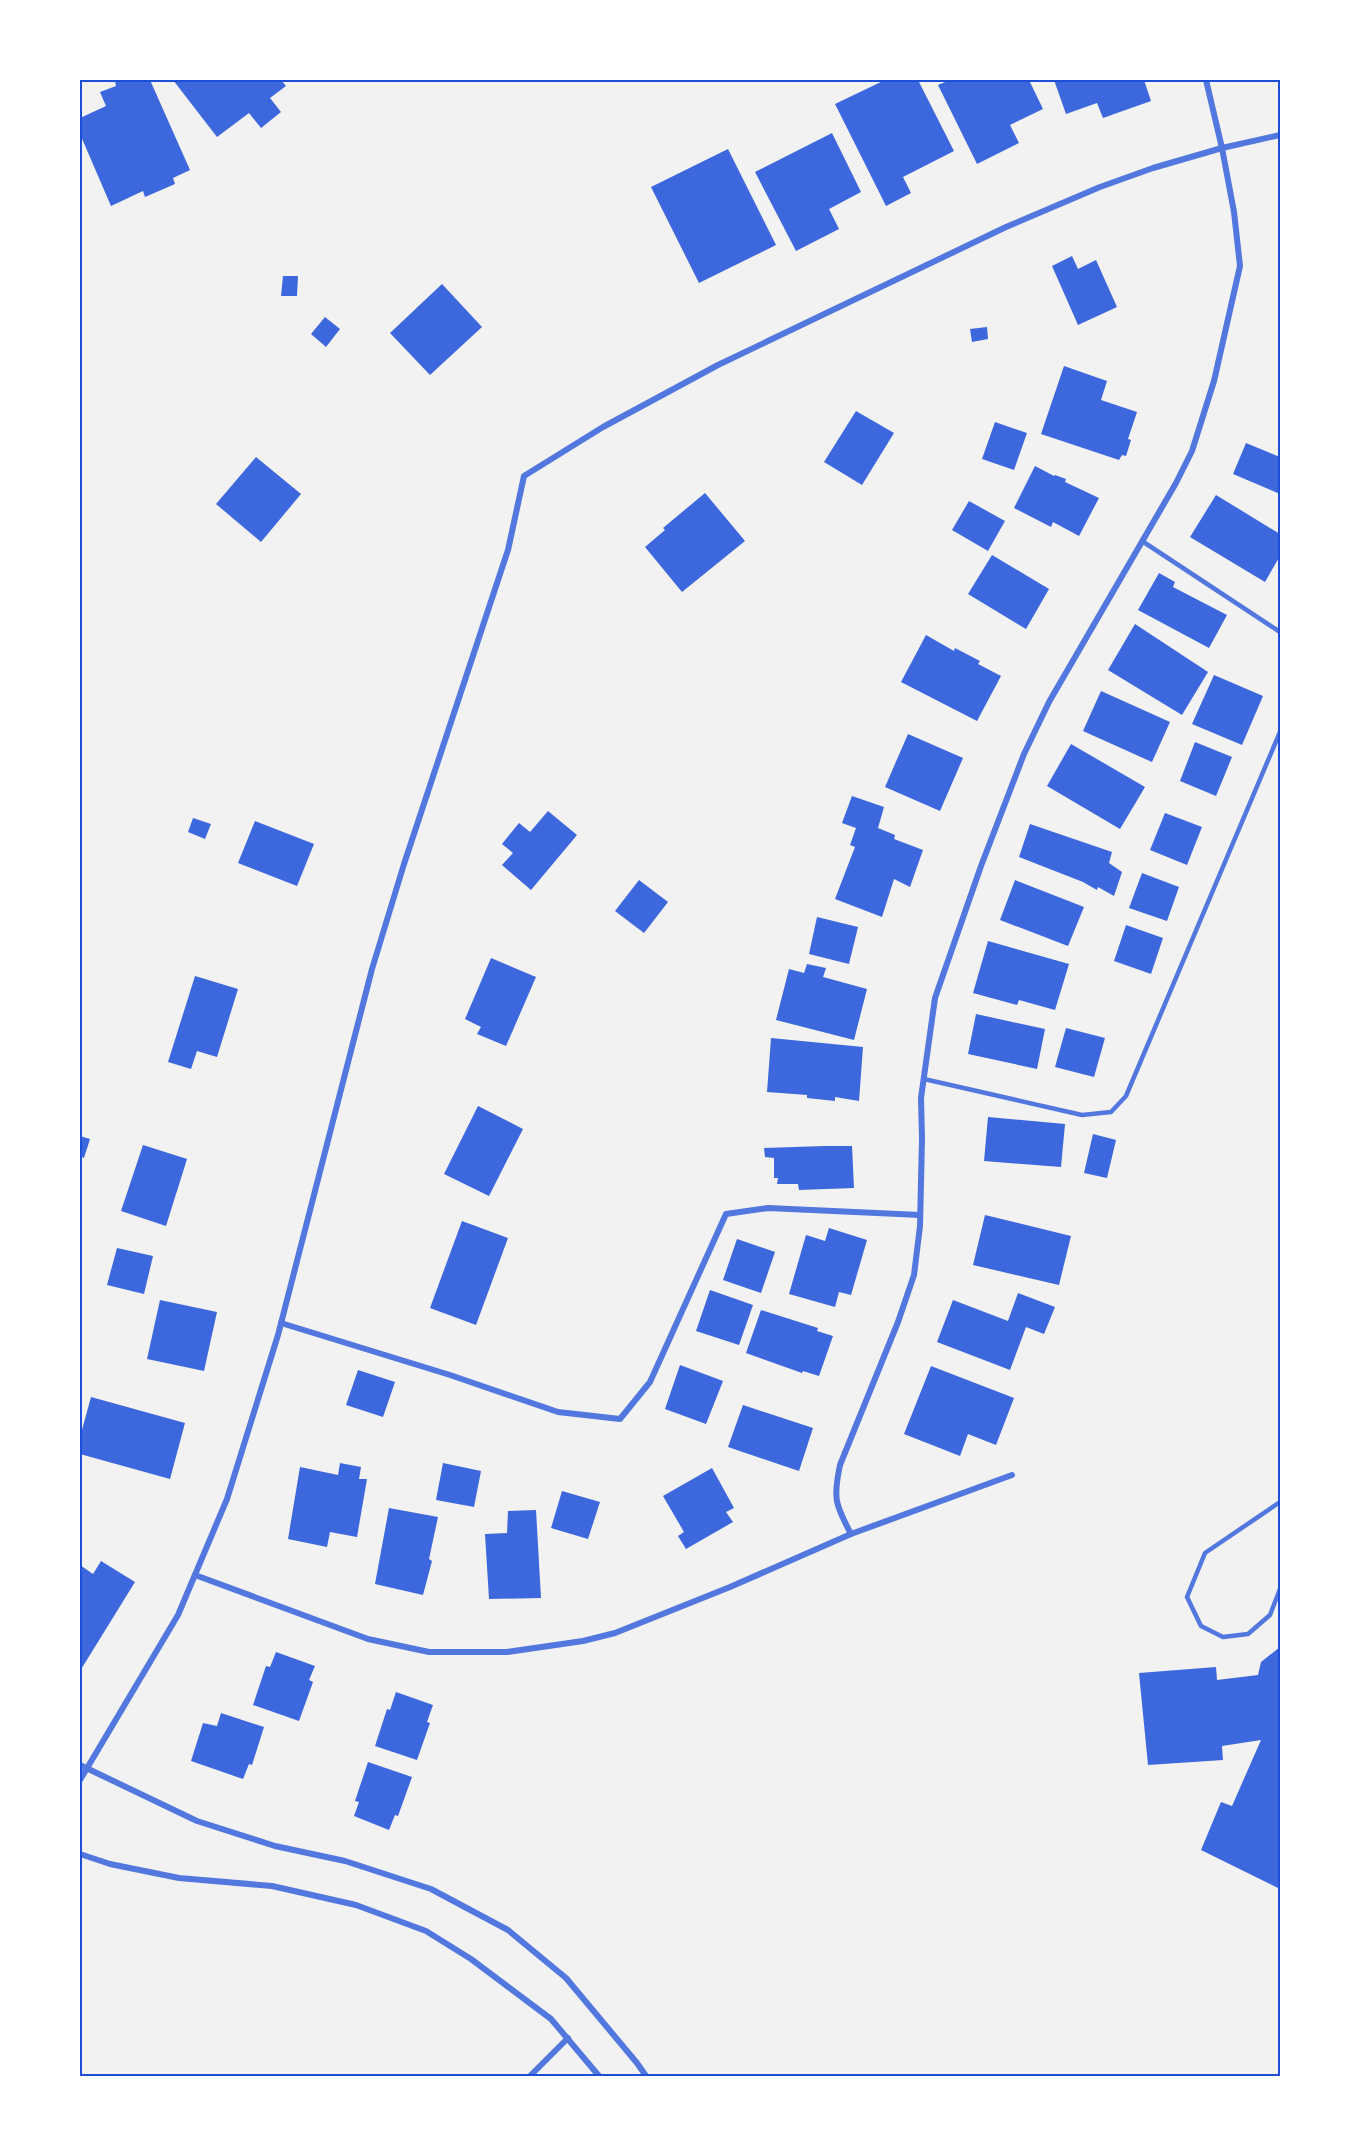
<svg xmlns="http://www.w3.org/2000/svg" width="1360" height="2156" font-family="'IBM Plex Sans',sans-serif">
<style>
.building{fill:#3d67dc}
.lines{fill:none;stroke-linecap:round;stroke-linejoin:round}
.service{stroke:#5277de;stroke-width:4.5}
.minor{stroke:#5277de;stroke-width:6}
.neatline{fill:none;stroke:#1d4ed8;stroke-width:2}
</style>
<rect width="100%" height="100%" fill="#f2f2f2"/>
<g class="building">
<polygon points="120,80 150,80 190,170 173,178 175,184 145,197 143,191 111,206 80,134 80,118 106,106 100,92 116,86 115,81"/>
<polygon points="173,80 281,80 286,86 270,98 281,112 261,128 249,113 217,137"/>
<polygon points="885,80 918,80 954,151 903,177 911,193 886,206 835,104"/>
<polygon points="950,80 1029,80 1043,109 1010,125 1019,143 977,164 938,85"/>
<polygon points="1054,80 1144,80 1151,101 1103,118 1097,103 1066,114"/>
<polygon points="832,133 861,192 829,209 839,229 796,251 755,172"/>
<polygon points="728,149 776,245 699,283 651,187"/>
<polygon points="1072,256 1078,269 1096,260 1117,307 1078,325 1052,266"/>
<polygon points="283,276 298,276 297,296 281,296"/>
<polygon points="442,284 482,327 430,375 390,333"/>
<polygon points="325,317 340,329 326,347 311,334"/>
<polygon points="987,327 988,339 972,342 970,329"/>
<polygon points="1064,366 1107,381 1101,400 1137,412 1128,439 1131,440 1126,456 1122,455 1119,460 1041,434"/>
<polygon points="856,411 894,433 862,485 824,462"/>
<polygon points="995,422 1027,433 1014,470 982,459"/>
<polygon points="1246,443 1280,457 1280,494 1233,474"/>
<polygon points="256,457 301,494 261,542 216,504"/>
<polygon points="1035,466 1054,476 1055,475 1066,479 1065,482 1099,498 1079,536 1053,522 1051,527 1014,508"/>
<polygon points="705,493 745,541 682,592 645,547 665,530 663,528"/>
<polygon points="1216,495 1280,534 1280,556 1265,582 1190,537"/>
<polygon points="969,501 1005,521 988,551 952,530"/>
<polygon points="992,555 1049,589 1026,629 968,594"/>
<polygon points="1159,573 1175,582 1173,587 1227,615 1209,648 1138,610"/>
<polygon points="1135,624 1208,672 1182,715 1108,670"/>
<polygon points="926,635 954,651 955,648 980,661 978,664 1001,676 977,721 901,682"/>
<polygon points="1214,675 1263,696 1242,745 1192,724"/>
<polygon points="1101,691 1170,722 1152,762 1083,731"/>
<polygon points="908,734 963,758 940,811 885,787"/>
<polygon points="1195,742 1232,757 1216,796 1180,781"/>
<polygon points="1071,744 1145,787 1120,829 1047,786"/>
<polygon points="852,796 884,807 878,828 895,835 894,839 923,850 910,887 894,879 882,917 835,899 855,847 850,845 856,828 842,823"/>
<polygon points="548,811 577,835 531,890 502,865 513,853 502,844 519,823 530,832"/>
<polygon points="1165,813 1202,827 1187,865 1150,850"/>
<polygon points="193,818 211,824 205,839 188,832"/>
<polygon points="255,821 314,844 297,886 238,863"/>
<polygon points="1030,824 1112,852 1109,863 1122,872 1114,896 1098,887 1097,890 1083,882 1019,857"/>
<polygon points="1142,873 1179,887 1167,921 1129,908"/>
<polygon points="639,880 668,902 644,933 615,911"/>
<polygon points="1015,880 1084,907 1068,946 1000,920"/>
<polygon points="817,917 858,927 849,964 809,954"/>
<polygon points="1126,925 1163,938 1151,974 1114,961"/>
<polygon points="988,941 1069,964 1055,1010 1019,1000 1017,1005 973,993"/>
<polygon points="491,958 536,977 506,1046 477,1034 481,1027 465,1019"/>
<polygon points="807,964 826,968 823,977 867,989 854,1040 776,1020 789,969 804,973"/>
<polygon points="195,976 238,989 217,1057 197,1051 191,1069 168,1062"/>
<polygon points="976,1014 1045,1029 1037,1069 968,1054"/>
<polygon points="1066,1028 1105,1038 1094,1077 1055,1067"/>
<polygon points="771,1038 863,1047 859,1101 835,1097 835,1101 807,1098 807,1095 767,1092"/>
<polygon points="478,1106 523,1129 489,1196 444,1174"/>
<polygon points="988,1117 1065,1124 1061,1167 984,1161"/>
<polygon points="1093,1134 1116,1140 1107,1178 1084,1173"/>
<polygon points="80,1136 90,1139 84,1158 80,1156"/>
<polygon points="143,1145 187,1159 166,1226 121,1211"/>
<polygon points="825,1146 852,1146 854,1188 799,1190 798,1184 777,1184 778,1178 774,1178 774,1158 765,1157 764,1148"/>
<polygon points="985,1215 1071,1236 1059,1285 973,1265"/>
<polygon points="462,1221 508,1238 476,1325 430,1308"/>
<polygon points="829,1228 867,1240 851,1295 839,1292 835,1307 789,1294 806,1235 825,1241"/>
<polygon points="737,1239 775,1252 761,1293 723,1280"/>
<polygon points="117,1248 153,1256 144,1294 107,1285"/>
<polygon points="710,1290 753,1305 739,1345 696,1331"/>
<polygon points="1018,1293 1055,1307 1044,1334 1026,1327 1010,1370 937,1342 953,1300 1008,1321"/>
<polygon points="160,1300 217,1312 204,1371 147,1359"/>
<polygon points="761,1310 818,1328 817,1331 833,1336 819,1376 803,1371 802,1373 746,1353"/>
<polygon points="680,1365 723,1381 706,1424 665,1409"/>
<polygon points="931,1366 1014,1398 996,1445 968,1434 960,1456 904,1434"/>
<polygon points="358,1370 395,1382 383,1417 346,1405"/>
<polygon points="91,1397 185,1423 170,1479 80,1454 80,1437"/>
<polygon points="743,1405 813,1428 799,1471 728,1447"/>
<polygon points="340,1463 361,1467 359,1479 367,1479 357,1537 330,1532 327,1547 288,1539 300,1467 338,1475"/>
<polygon points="443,1463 481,1471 474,1507 436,1500"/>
<polygon points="712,1468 734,1508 726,1512 733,1522 686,1549 678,1536 684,1532 663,1496"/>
<polygon points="562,1491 600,1502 588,1539 551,1528"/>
<polygon points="389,1508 438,1517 429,1559 432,1561 423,1595 375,1584"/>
<polygon points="536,1510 541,1598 489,1599 485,1534 507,1533 508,1511"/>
<polygon points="101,1561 135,1582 80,1671 80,1565 93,1574"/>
<polygon points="1280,1647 1280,1889 1201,1850 1221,1802 1232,1806 1261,1740 1222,1746 1223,1760 1148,1765 1139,1673 1216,1667 1217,1680 1258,1675 1261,1662"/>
<polygon points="276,1652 315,1666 309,1680 313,1682 299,1721 253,1705 266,1666 270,1667"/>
<polygon points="396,1692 433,1705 427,1722 430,1723 417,1760 375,1746 387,1709 390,1710"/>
<polygon points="221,1713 264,1727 252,1765 249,1764 243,1779 191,1761 203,1723 217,1726"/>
<polygon points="368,1762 412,1777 398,1816 395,1815 389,1830 354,1816 359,1802 355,1801"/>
</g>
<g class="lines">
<g class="service">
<polyline points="1142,541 1280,632"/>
<polyline points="924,1079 1082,1115 1111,1112 1126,1096 1280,732"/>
<polyline points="1280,1502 1205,1553 1187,1597 1201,1626 1223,1637 1248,1634 1270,1615 1280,1589"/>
</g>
<g class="minor">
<polyline points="281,1323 450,1375 558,1412 620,1419 650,1382 726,1214 768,1208 920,1215"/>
<path d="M851,1534c-16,-30 -18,-36 -11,-69l58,-143 16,-47 6,-49 2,-88 -1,-40 14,-100 46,-132 43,-112 25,-52 127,-219 16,-32 22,-70 26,-115 -6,-54 -12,-64 -16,-68"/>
<polyline points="195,1575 368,1639 429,1652 507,1652 583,1641 615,1633 730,1587 851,1534 1012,1475"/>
<polyline points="80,1765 197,1821 275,1846 345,1861 431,1889 508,1930 566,1978 637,2063 646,2076"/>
<polyline points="80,1780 178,1615 227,1499 278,1335 372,969 404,864 508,550 524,476 603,427 718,365 1006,227 1100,187 1153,168 1222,148 1280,135"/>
<polyline points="80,1854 110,1864 179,1878 272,1886 356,1905 426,1931 471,1959 551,2019 599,2076"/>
<polyline points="530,2076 568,2038"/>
</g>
</g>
<rect width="1360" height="2156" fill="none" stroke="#ffffff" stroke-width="162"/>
<rect x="81" y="81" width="1198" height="1994" class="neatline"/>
</svg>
